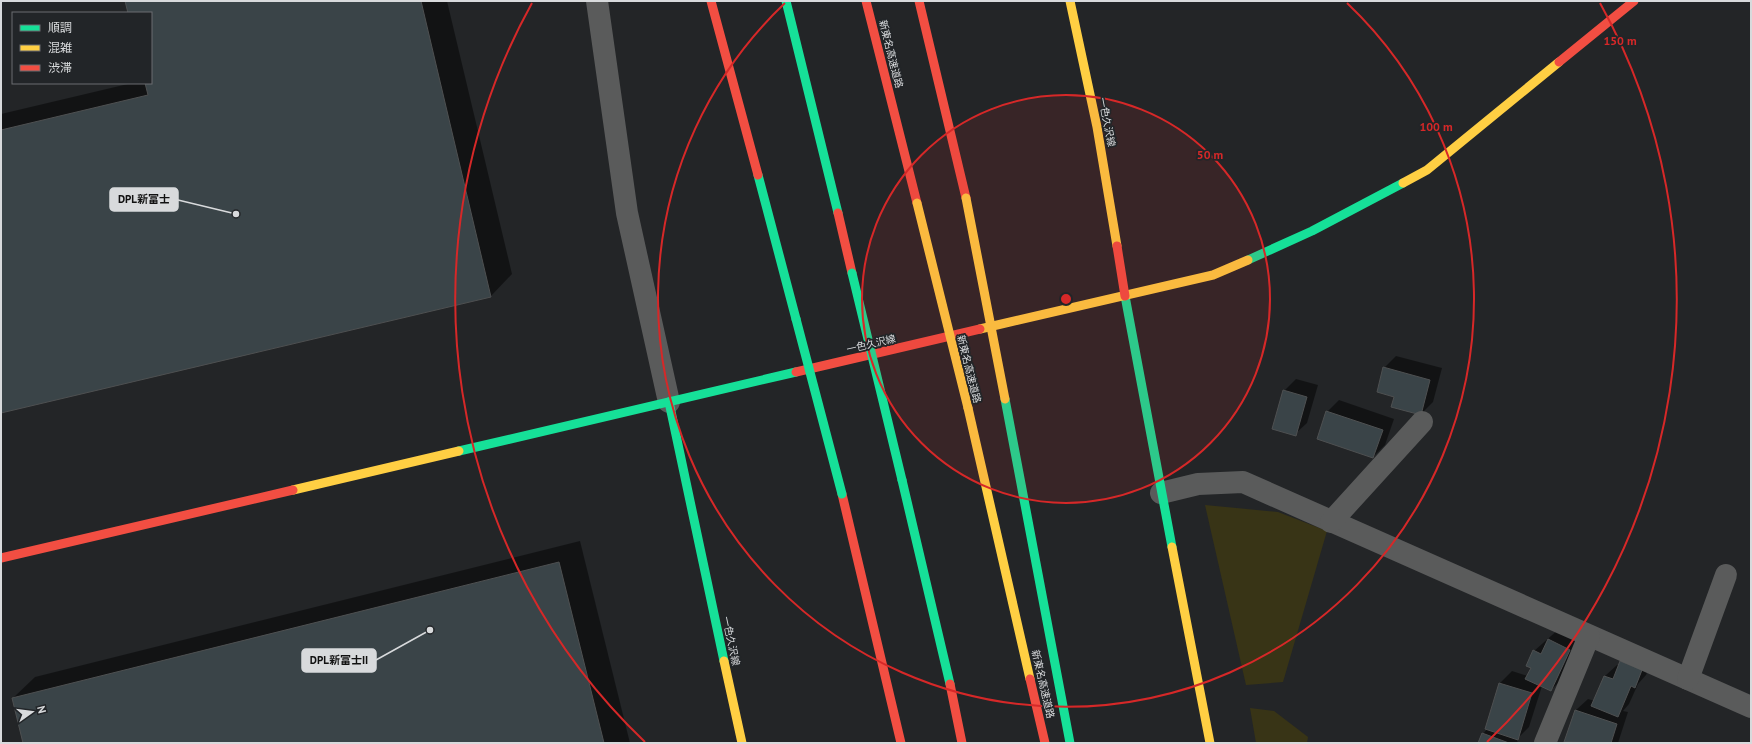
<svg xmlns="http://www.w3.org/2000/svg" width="1752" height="744" font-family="'PT Sans','Noto Sans JP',sans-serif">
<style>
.green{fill:#383416}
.shadow{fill:#0007}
.building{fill:#3a4448;stroke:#4e5051}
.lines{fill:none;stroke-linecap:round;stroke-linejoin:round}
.street{stroke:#5a5b5b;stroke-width:22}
.fast{stroke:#16e098;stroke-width:9}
.slow{stroke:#ffcf43;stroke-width:9}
.jam{stroke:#f24e42;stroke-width:9}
.fast-bridge{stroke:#16e098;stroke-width:9}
.slow-bridge{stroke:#ffcf43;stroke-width:9}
.ring{fill:none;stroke:#d62828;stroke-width:2}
.labels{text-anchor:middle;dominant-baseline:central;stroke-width:3.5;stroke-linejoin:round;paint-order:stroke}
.street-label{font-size:10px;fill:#d8dadc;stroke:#222528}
.centre{fill:#d62828;stroke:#222528;stroke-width:2}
.ring-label{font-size:12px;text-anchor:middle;font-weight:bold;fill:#d62828;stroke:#222528;stroke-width:3.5;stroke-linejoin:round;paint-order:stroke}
.leader{fill:none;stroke:#d8dadc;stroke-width:1.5}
.callout-dot{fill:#d8dadc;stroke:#222528;stroke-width:1.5}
.callout{fill:#d8dadc;stroke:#d8dadc;stroke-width:1.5}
.callout-label{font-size:11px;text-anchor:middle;font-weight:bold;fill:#111}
</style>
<rect width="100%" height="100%" fill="#232527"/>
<g class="green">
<polygon points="1205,505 1278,512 1327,531 1283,682 1246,685"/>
<polygon points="1250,708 1274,711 1308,737 1307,743 1256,743"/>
</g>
<g class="shadow">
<polygon points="126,1 447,1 512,274 491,296 1,412 1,114 132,83 151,83 151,13 129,13"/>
<polygon points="1396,356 1442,368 1433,402 1421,414 1384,368"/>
<polygon points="1296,379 1318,385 1307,423 1295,434 1284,391"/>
<polygon points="1339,400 1394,419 1385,445 1373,457 1327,412"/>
<polygon points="580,541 630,743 24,743 13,698 35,677"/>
<polygon points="1560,628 1581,638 1563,678 1551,690 1542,686 1529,727 1519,737 1517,743 1479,743 1483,734 1487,729 1486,729 1500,683 1512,671 1528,676 1532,667 1534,651"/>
<polygon points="1653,659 1646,675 1638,684 1629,704 1623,711 1628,712 1618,743 1565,742 1576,710 1588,699 1595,701 1605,676 1617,665 1620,666"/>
</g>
<g class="building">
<polygon points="125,1 421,1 491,297 1,413 1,130 148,95 145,83 151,83 151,13 128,13"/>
<polygon points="1383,367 1430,380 1421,415 1391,407 1394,397 1377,392"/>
<polygon points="1283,390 1307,397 1296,436 1272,429"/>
<polygon points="1326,411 1383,430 1373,458 1317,439"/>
<polygon points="559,562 604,743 23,743 12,698"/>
<polygon points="1548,639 1570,650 1551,691 1525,679 1531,668 1526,666 1533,650 1541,654"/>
<polygon points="1620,661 1642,670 1635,688 1631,686 1618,717 1591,706 1604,676 1613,679"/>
<polygon points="1499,683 1532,693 1518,740 1485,729"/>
<polygon points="1575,710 1617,724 1611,743 1564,742"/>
<polygon points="1482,733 1509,743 1478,743"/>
</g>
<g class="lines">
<g class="street">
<polyline points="597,1 627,213 669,402"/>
<polyline points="1161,493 1198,484 1243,482 1751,707"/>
<polyline points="1331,522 1422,422"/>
<polyline points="1688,679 1726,575"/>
<polyline points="1545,743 1589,636"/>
</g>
<g class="fast">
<polyline points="786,1 838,213"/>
<polyline points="758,175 796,319"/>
<polyline points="1248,260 1312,231 1403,183"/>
<polyline points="1125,296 1172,547"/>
<polyline points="1005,399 1070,743"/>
<polyline points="669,402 724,661"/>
<polyline points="459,451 796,372"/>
<polyline points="902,480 950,684"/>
</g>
<g class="slow">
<polyline points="1070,1 1097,127 1117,246"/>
<polyline points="1403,183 1427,170 1559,62"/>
<polyline points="980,329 1213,275 1248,260"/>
<polyline points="968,408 1030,679"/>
<polyline points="293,490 459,451"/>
<polyline points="1172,547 1210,743"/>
<polyline points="724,661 742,743"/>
</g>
<g class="jam">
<polyline points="711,1 758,175"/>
<polyline points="866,1 917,203"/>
<polyline points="919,1 966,198"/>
<polyline points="1559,62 1634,1"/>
<polyline points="838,213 852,273"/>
<polyline points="1117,246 1125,296"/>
<polyline points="796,372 980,329"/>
<polyline points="842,494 901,743"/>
<polyline points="1,558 293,490"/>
<polyline points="1030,679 1045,743"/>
<polyline points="950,684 962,743"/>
</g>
<g class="fast-bridge">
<polyline points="852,273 902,480"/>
<polyline points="796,319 842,494"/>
</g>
<g class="slow-bridge">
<polyline points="966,198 1005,399"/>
<polyline points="917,203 968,408"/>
</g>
</g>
<circle cx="1066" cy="299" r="204" fill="#d62828" fill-opacity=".12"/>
<g class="ring">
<circle cx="1066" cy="299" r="204"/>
<path d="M1347 3A408 408 0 1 1 785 3"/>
<path d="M645 742A611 611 0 0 1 532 3M1600 3A611 611 0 0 1 1487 742"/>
</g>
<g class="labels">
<g class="street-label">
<text transform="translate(891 54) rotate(76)">新東名高速道路</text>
<text transform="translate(1107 122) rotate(79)">一色久沢線</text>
<text transform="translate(871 344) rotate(-13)">一色久沢線</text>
<text transform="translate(969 369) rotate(76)">新東名高速道路</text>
<text transform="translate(731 641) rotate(78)">一色久沢線</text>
<text transform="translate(1043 684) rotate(77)">新東名高速道路</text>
</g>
</g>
<circle cx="1066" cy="299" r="6" class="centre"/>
<g class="ring-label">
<text x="1620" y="45">150 m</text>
<text x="1436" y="131">100 m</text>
<text x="1210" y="159">50 m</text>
</g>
<path class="leader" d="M236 214L178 200M430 630L376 660"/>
<g class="callout-dot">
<circle cx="236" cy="214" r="4"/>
<circle cx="430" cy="630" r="4"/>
</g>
<g class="callout">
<rect x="110" y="188" width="68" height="23" rx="4"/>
<rect x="302" y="649" width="74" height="23" rx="4"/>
</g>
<g class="callout-label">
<text x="144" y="203">DPL新富士</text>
<text x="339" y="664">DPL新富士II</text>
</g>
<rect width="1752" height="744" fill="none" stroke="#d8dadc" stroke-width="4"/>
<rect x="12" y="12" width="140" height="72" fill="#222528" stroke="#6b6d70"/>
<rect x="20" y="25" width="20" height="6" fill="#16e098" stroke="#6b6d70"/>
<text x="48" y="32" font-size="12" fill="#d8dadc">順調</text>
<rect x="20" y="45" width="20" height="6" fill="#ffcf43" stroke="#6b6d70"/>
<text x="48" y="52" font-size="12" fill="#d8dadc">混雑</text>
<rect x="20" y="65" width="20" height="6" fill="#f24e42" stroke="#6b6d70"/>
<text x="48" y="72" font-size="12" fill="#d8dadc">渋滞</text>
<g transform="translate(32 712) rotate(76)" stroke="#222528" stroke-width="3" paint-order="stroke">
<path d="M0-3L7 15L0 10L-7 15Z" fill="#d8dadc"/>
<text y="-6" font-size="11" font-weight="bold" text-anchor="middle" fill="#d8dadc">N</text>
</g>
</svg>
